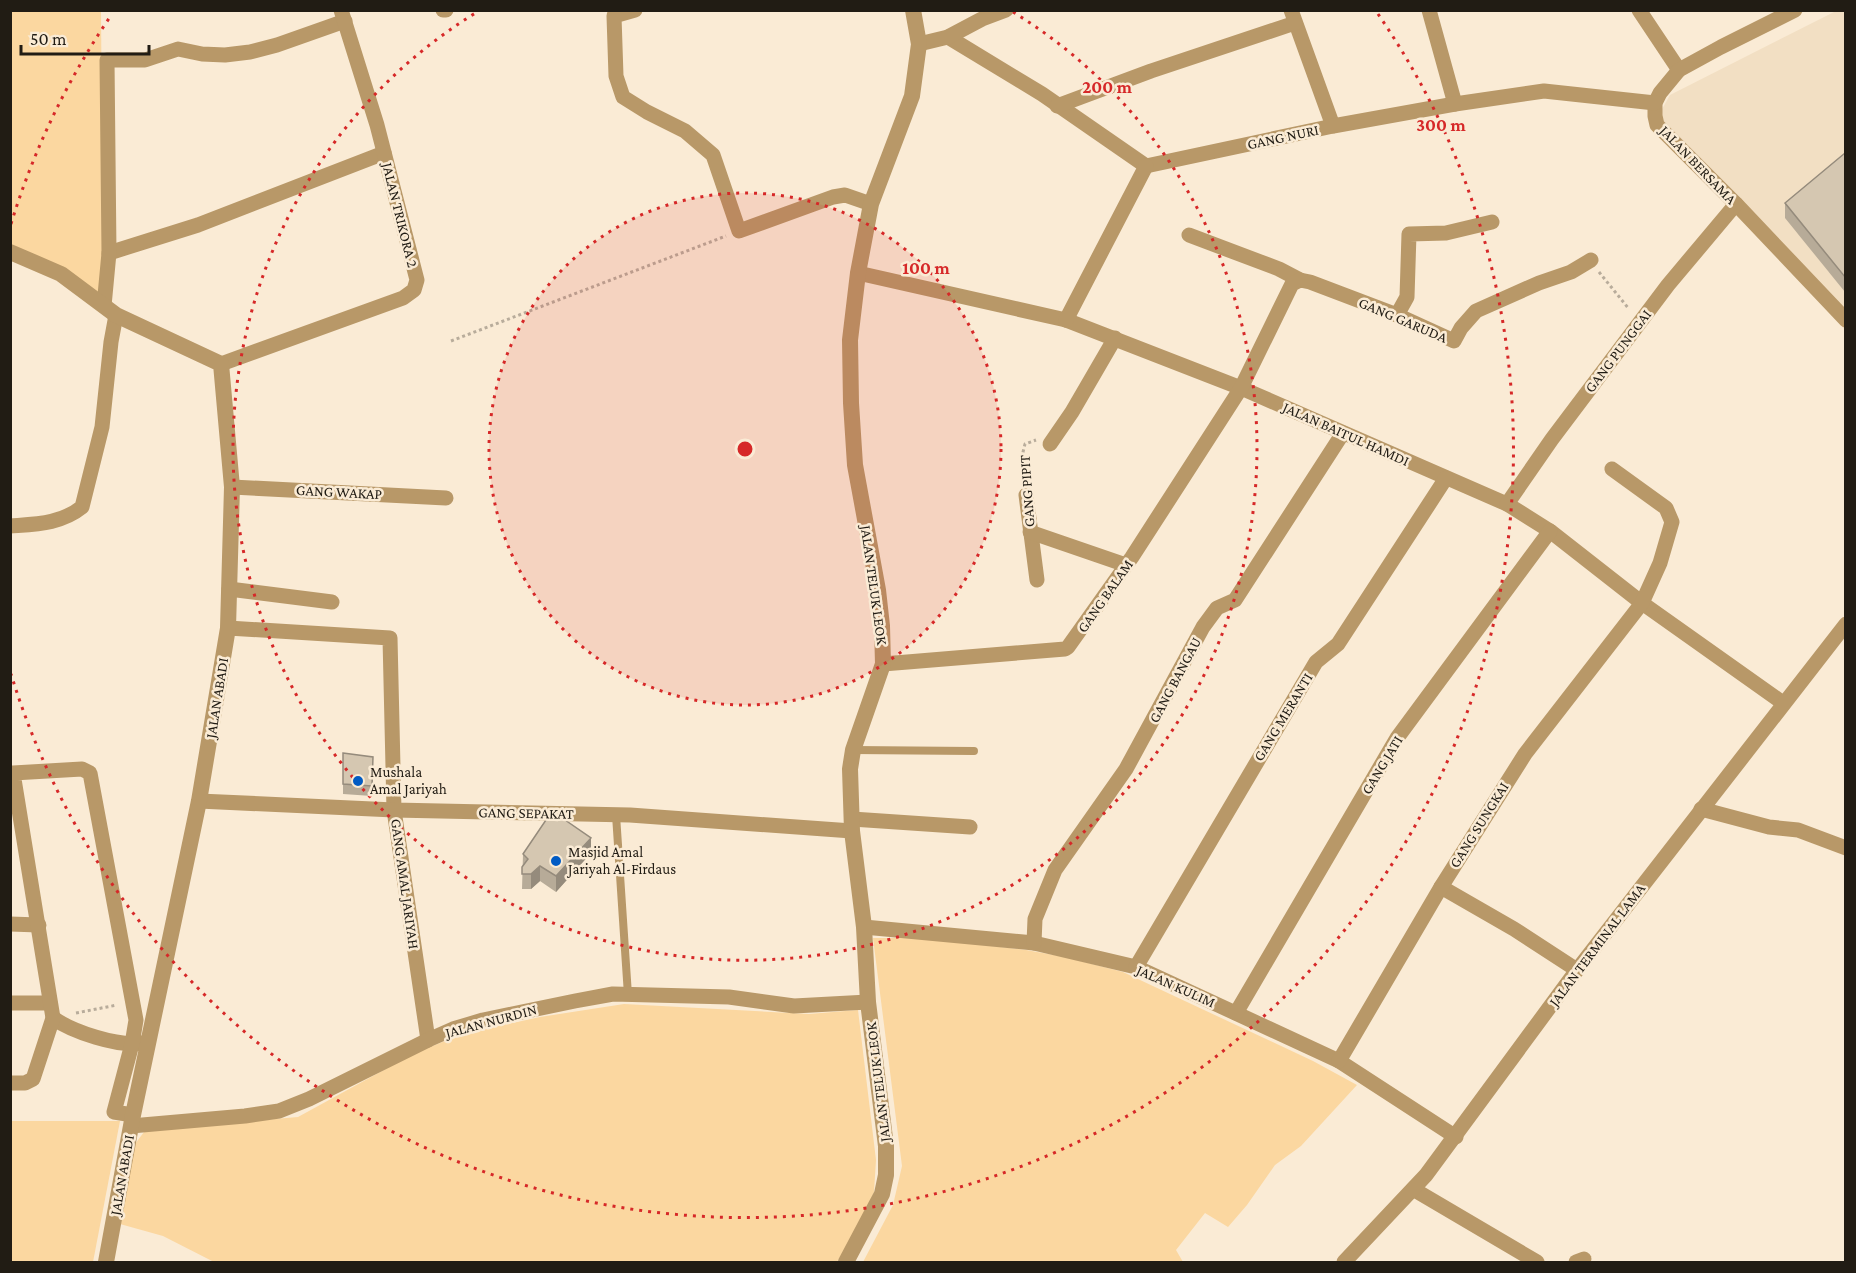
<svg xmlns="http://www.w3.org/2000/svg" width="1856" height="1273" font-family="'Crimson Pro',serif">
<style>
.built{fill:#f2dfc3}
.green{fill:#fbd7a0}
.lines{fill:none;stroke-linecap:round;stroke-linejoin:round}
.path{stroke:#b8ac9b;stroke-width:3;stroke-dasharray:3 3;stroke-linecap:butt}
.service{stroke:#b89868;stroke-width:8}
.minor{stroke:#b89868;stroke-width:15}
.tertiary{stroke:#b89868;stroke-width:16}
.wall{fill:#b7ab98}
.shaded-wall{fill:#958b7c}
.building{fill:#d5c7b1;stroke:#958b7c;stroke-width:1.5}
.ring{fill:none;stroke:#d62828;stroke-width:3;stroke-dasharray:3 6}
.poi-dot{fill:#015bc4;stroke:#faebd5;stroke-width:2}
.labels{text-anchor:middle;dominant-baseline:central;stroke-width:5;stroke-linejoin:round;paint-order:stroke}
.street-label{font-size:15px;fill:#211c14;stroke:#faebd5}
.poi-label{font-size:15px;fill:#211c14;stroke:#faebd5;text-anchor:start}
.centre{fill:#d62828;stroke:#faebd5;stroke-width:3}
.ring-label{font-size:18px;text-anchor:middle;font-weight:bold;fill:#d62828;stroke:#faebd5;stroke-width:5;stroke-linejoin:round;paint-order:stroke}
</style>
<rect width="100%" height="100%" fill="#faebd5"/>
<polygon class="built" points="1836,11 1845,11 1845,330 1736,204 1653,125 1670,95"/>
<g class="green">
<polygon points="11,11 101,11 103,263 99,295 11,244"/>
<polygon points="873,938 923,938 1026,950 1065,957 1123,972 1313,1061 1357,1085 1301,1146 1275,1165 1247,1205 1228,1227 1205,1213 1176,1250 1183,1262 863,1262 893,1205 902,1166"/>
<polygon points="624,1004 809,1014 858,1010 876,1160 874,1192 855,1233 837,1262 214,1262 163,1236 120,1224 132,1148 144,1132 167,1128 298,1117 413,1054 462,1034 540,1017"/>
<polygon points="10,1121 120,1121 93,1262 11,1262"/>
</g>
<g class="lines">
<g class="path">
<polyline points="1599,272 1629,309"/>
<polyline points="451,341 726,236"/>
<polyline points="1025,482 1022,456 1025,444 1036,440"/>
<polyline points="76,1013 117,1005"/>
</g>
<g class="service">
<polyline points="853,750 974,751"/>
<polyline points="616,815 628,995"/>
</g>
<g class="minor">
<polyline points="443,10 446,10"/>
<polyline points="635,10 614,16 616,76 623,97 647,112 685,131 713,155 739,231 833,197 845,195 871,204"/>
<polyline points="1291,10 1333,126"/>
<polyline points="1429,10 1455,104"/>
<polyline points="1639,10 1679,70"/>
<polyline points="1795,10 1721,47 1679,70 1660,93 1655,103 1655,116 1657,125 1736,204 1846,320"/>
<polyline points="948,37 1042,94 1146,166 1333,126 1455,104 1544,91 1655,103"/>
<polyline points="919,44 948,37 982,19 1006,10"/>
<polyline points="1057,106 1151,71 1295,23"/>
<polyline points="1189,235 1279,269 1300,280"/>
<polyline points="109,253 198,225 384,153"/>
<polyline points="858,273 1066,320 1241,388 1507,504 1550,531 1642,603 1783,703"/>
<polyline points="104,306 109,253 107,60 145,60 178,49 202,54 225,55 250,52 277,45 345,21"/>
<polyline points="1397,315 1407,297 1409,234 1446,233 1492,222"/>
<polyline points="1066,320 1146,166"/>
<polyline points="221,364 403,298 414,290 417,280 377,125 341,10"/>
<polyline points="1050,444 1072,412 1115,338"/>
<polyline points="232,487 446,498"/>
<polyline points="1026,495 1037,580"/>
<polyline points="1507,504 1552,439 1668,285 1736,204"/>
<path d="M10,526c26,-2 51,-2 72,-19l20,-80 9,-85 5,-27"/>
<polyline points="1030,532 1126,565"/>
<polyline points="229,589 332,602"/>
<polyline points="228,628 390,638 394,810 428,1040"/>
<polyline points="883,664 1065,649 1068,647 1132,557 1241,388 1292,284 1300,280 1310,282 1397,315 1454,341 1461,328 1476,311 1539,283 1571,272 1591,260"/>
<polyline points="199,801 394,810 630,815 852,831"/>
<polyline points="1701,809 1769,827 1798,830 1846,848"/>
<polyline points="852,819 970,827"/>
<polyline points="1441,887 1514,929 1577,970"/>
<polyline points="10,924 39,925"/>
<polyline points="864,927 1034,943 1136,967 1339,1061 1456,1137"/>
<polyline points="1034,943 1035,919 1055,870 1126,769 1203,627 1217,608 1235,600 1343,433"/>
<polyline points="1136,967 1316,662 1338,644 1446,478"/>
<polyline points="10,1003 50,1003"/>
<polyline points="1236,1013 1397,738 1550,531"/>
<path d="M53,1018c20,14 65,29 89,25"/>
<polyline points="1339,1061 1441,887 1525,754 1642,603 1660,563 1672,522 1666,508 1612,469"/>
<polyline points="10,1083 25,1083 33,1079 53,1018 13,773 82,769 90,773 136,1020 132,1044 114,1112 133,1115"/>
<polyline points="131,1126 245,1116 279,1111 309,1099 428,1040 453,1029 483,1020 575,1001 613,994 729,997 794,1006 868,1002"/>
<polyline points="1413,1189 1537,1262"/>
<polyline points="1344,1262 1426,1175 1577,970 1846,624"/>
<polyline points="1576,1262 1584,1259"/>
</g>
<g class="tertiary">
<polyline points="10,252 61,274 116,315 221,364 232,487 228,628 199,801 133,1115 106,1262"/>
<polyline points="846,1262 882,1194 886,1175 886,1146 868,1002 864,927 852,831 850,769 853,750 883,664 882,626 878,590 855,465 851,403 850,340 858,273 871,204 912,96 919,44 913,10"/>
</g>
</g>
<g class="wall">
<polygon points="1845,153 1845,292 1785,218 1785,203"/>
<polygon points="343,753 373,757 372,796 343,794"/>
<polygon points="591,853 556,892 540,881 531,889 522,889 523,854"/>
</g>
<g class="shaded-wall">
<polygon points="591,838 591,853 556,892 556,876"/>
<polygon points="540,866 540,881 531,889 531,874"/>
</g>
<g class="building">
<polygon points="1845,153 1845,277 1785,203"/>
<polygon points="343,753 373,757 372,786 343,784"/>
<polygon points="552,811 591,838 556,876 540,866 531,874 522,874 522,867 528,859 523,854"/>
</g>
<circle cx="745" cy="449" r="256" fill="#d62828" fill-opacity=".12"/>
<g class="ring">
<circle cx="745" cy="449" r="256"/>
<path d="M1013 12A512 512 0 1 1 477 12"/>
<path d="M11 224A768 768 0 0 1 112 14M1378 14A768 768 0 1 1 11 674"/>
</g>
<g class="poi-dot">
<circle cx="358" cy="781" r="6"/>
<circle cx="556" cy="861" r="6"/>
</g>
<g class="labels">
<g class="street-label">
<text transform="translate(1283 137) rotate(-12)">GANG NURI</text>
<text transform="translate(1698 165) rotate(46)">JALAN BERSAMA</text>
<text transform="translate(400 215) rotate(76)">JALAN TRIKORA 2</text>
<text transform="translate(1403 320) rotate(23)">GANG GARUDA</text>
<text transform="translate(1618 351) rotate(-53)">GANG PUNGGAI</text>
<text transform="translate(1346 434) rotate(24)">JALAN BAITUL HAMDI</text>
<text transform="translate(1027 491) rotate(-94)">GANG PIPIT</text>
<text transform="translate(339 492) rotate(3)">GANG WAKAP</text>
<text transform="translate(874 585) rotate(82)">JALAN TELUK LEOK</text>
<text transform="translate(1105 596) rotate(-55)">GANG BALAM</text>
<text transform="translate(1175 680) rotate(-62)">GANG BANGAU</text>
<text transform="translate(217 698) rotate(-81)">JALAN ABADI</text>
<text transform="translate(1283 717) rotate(-59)">GANG MERANTI</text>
<text transform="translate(1382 765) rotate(-59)">GANG JATI</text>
<text transform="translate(526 813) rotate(1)">GANG SEPAKAT</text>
<text transform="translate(1479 825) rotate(-58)">GANG SUNGKAI</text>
<text transform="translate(405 884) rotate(82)">GANG AMAL JARIYAH</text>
<text transform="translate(1597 945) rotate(-53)">JALAN TERMINAL LAMA</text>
<text transform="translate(1176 986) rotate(24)">JALAN KULIM</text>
<text transform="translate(491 1021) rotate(-15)">JALAN NURDIN</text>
<text transform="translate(878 1082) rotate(-97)">JALAN TELUK LEOK</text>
<text transform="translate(122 1175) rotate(-80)">JALAN ABADI</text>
</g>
<g class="poi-label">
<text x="370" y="772">Mushala<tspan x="370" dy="17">Amal Jariyah</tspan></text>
<text x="568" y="852">Masjid Amal<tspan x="568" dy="17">Jariyah Al-Firdaus</tspan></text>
</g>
</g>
<circle cx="745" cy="449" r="9" class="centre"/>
<g class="ring-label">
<text x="1107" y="93">200 m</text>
<text x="1441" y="131">300 m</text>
<text x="926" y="274">100 m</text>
</g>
<rect width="1856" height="1273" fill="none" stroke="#211c14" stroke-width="24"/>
<path d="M21 45v9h128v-9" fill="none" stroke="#211c14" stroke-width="3"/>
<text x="30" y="45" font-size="18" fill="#211c14" stroke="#faebd5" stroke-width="4.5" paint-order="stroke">50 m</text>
</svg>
